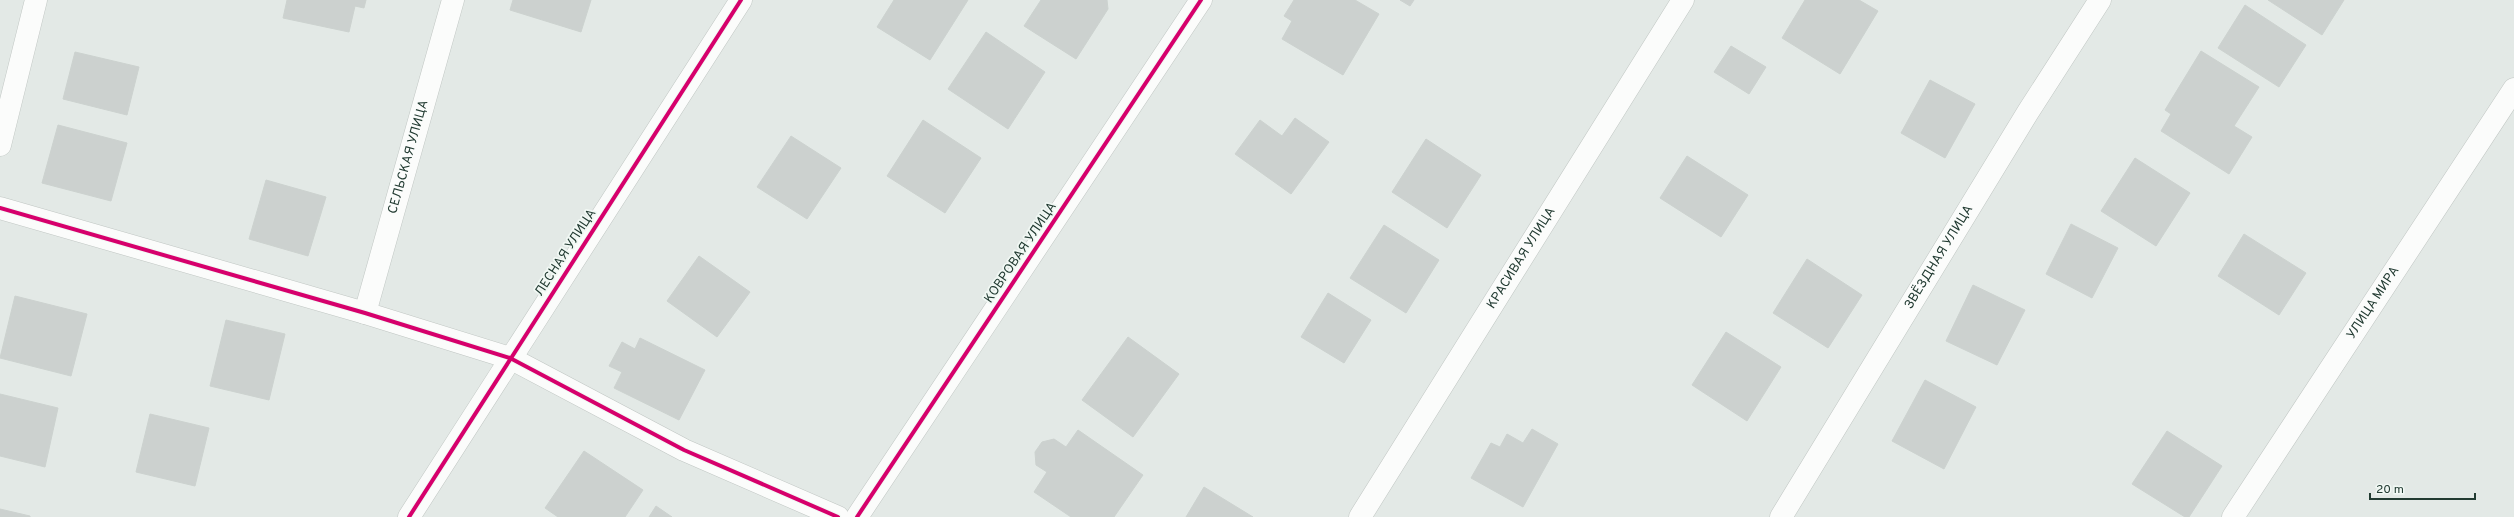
<svg xmlns="http://www.w3.org/2000/svg" width="2514" height="517" font-family="Overpass,sans-serif">
<style>
.building{fill:#ccd1cf;stroke:#ccd2cf}
.lines{fill:none;stroke-linecap:round;stroke-linejoin:round}
.minor-casing{stroke:#c0c6c3;stroke-width:23}
.minor{stroke:#fbfcfb;stroke-width:22}
.cycleway-casing{stroke:#f1f8f4;stroke-width:6}
.cycleway{stroke:#d6006c;stroke-width:4}
.labels{text-anchor:middle;dominant-baseline:central;stroke-width:3.5;stroke-linejoin:round;paint-order:stroke}
.street-label{font-size:13px;fill:#223b32;stroke:#f1f8f4}
</style>
<rect width="100%" height="100%" fill="#e3e9e6"/>
<g class="building">
<polygon points="287,0 366,0 364,8 355,6 349,32 283,18"/>
<polygon points="513,0 591,0 581,32 510,10"/>
<polygon points="894,0 968,0 930,60 877,27"/>
<polygon points="1041,0 1107,0 1108,9 1076,59 1024,26"/>
<polygon points="1294,0 1355,0 1379,14 1343,75 1282,39 1292,21 1284,16"/>
<polygon points="1400,0 1414,0 1410,6"/>
<polygon points="1805,0 1859,0 1878,11 1840,74 1782,38"/>
<polygon points="2268,0 2344,0 2322,35"/>
<polygon points="2245,5 2306,45 2279,87 2218,48"/>
<polygon points="986,32 1045,72 1008,129 948,89"/>
<polygon points="1731,46 1766,67 1749,94 1714,72"/>
<polygon points="2201,51 2259,87 2234,126 2252,137 2229,174 2161,131 2171,114 2165,110"/>
<polygon points="75,52 139,67 127,115 63,99"/>
<polygon points="1930,80 1975,104 1945,158 1901,133"/>
<polygon points="1295,118 1329,142 1291,194 1235,154 1260,120 1282,136"/>
<polygon points="923,120 981,158 945,213 887,176"/>
<polygon points="58,125 127,143 111,201 42,183"/>
<polygon points="791,136 841,168 807,219 757,187"/>
<polygon points="1426,139 1481,175 1447,228 1392,192"/>
<polygon points="1687,156 1748,195 1721,237 1660,198"/>
<polygon points="2135,158 2190,193 2156,246 2101,211"/>
<polygon points="266,180 326,197 308,256 249,239"/>
<polygon points="2071,224 2118,248 2092,298 2046,274"/>
<polygon points="1384,225 1439,260 1406,313 1350,278"/>
<polygon points="2244,234 2306,273 2279,315 2218,276"/>
<polygon points="699,256 750,292 717,337 667,301"/>
<polygon points="1807,259 1862,295 1828,348 1773,313"/>
<polygon points="1973,285 2025,310 1997,365 1946,341"/>
<polygon points="1328,293 1371,320 1344,363 1301,337"/>
<polygon points="15,296 87,314 71,376 0,358"/>
<polygon points="226,320 285,334 269,400 210,386"/>
<polygon points="1726,332 1781,367 1747,421 1692,385"/>
<polygon points="1128,337 1179,374 1133,437 1082,400"/>
<polygon points="640,338 705,370 679,420 614,388 622,372 609,366 622,342 635,349"/>
<polygon points="1925,380 1976,407 1944,469 1892,441"/>
<polygon points="0,394 58,408 45,467 0,456"/>
<polygon points="150,414 209,428 195,486 136,472"/>
<polygon points="1532,429 1558,444 1523,507 1471,478 1491,443 1500,447 1507,434 1523,443"/>
<polygon points="1078,430 1143,475 1114,517 1071,517 1034,492 1047,472 1036,465 1035,452 1042,442 1054,439 1066,447"/>
<polygon points="2167,431 2222,466 2189,517 2185,517 2132,484"/>
<polygon points="584,451 643,490 625,517 558,517 545,508"/>
<polygon points="1204,487 1253,517 1186,517"/>
<polygon points="656,506 672,517 649,517"/>
<polygon points="0,509 30,516 30,517 0,517"/>
</g>
<g class="lines">
<defs>
<g id="minor">
<polyline points="0,145 36,0"/>
<polyline points="0,208 365,313 510,358 684,450 838,517"/>
<path id="s1" d="M365,313l88,-313"/>
<polyline points="409,517 741,0"/>
<polyline points="857,517 1201,0"/>
<path id="s2" d="M1360,517l323,-517"/>
<path id="s3" d="M1781,517l247,-405 72,-112"/>
<path id="s4" d="M2233,517l281,-428"/>
</g>
</defs>
<use href="#minor" class="minor-casing"/>
<use href="#minor" class="minor"/>
<defs>
<g id="cycleway">
<polyline points="0,208 365,313 510,358 684,450 838,517"/>
<polyline points="409,517 741,0"/>
<polyline points="857,517 1201,0"/>
</g>
</defs>
<use href="#cycleway" class="cycleway-casing"/>
<use href="#cycleway" class="cycleway"/>
</g>
<g class="labels">
<g class="street-label">
<text stroke="none"><textPath href="#s1" startOffset="162">СЕЛЬСКАЯ УЛИЦА</textPath></text>
<text transform="translate(566 253) rotate(-57)">ЛЕСНАЯ УЛИЦА</text>
<text transform="translate(1021 253) rotate(-56)">КОВРОВАЯ УЛИЦА</text>
<text stroke="none"><textPath href="#s3" startOffset="304">ЗВЁЗДНАЯ УЛИЦА</textPath></text>
<text stroke="none"><textPath href="#s2" startOffset="305">КРАСИВАЯ УЛИЦА</textPath></text>
<text stroke="none"><textPath href="#s4" startOffset="256">УЛИЦА МИРА</textPath></text>
</g>
</g>
<path d="M2370 493v6h105v-6" fill="none" stroke="#223b32" stroke-width="2"/>
<text x="2376" y="493" font-size="12" fill="#223b32" stroke="#f1f8f4" stroke-width="3" paint-order="stroke">20 m</text>
</svg>
